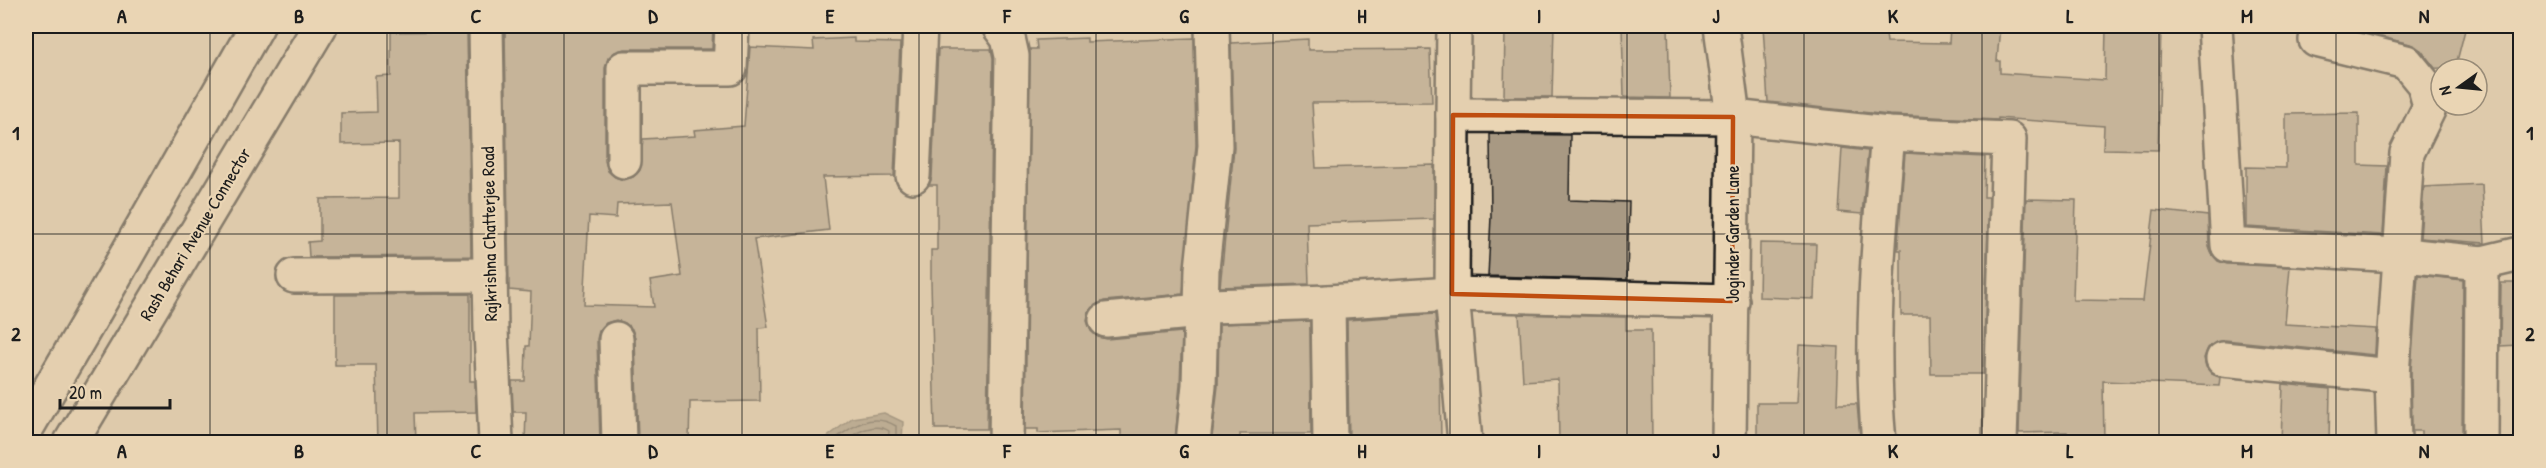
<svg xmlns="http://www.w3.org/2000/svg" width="2546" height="468" font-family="'Patrick Hand',sans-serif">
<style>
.water{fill:#938773;stroke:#635c50;stroke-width:1.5}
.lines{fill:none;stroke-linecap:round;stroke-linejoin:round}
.shore{stroke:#4c473f;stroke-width:1.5}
.building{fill:#a89983;stroke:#1c1c1c;stroke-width:1.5;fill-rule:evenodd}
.minor-casing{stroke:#1c1c1c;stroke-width:38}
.primary-casing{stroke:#1c1c1c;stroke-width:38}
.minor{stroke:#ead5b4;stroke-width:33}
.primary{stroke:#ead5b4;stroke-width:33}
.marked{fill:none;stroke:#bf4d0f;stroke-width:4.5;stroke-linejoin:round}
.grid{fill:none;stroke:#1c1c1c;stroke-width:1.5;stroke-opacity:0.55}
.labels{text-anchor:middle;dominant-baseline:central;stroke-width:4.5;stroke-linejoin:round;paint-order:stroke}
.street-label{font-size:18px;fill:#1c1c1c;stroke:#ead5b4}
.neatline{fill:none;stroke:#1c1c1c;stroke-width:2}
.grid-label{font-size:20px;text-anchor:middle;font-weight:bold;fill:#1c1c1c}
</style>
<rect width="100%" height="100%" fill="#decaab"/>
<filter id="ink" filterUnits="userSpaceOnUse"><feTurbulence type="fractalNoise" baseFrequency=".0167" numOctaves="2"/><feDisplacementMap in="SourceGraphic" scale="12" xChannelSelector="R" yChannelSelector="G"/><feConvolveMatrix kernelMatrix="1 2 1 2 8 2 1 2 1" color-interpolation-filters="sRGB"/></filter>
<g filter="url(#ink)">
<polygon class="water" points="884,413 903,422 902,442 821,442 852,418"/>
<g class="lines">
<g class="shore">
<path d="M831,442c20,-15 40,-31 65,-16v16"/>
<path d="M843,442c12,-9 31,-21 46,-11l-1,11"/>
</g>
</g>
<g class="building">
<path d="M510,26h203l-1,23h-88l-9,3 -7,6 -3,10v93l3,10 7,6 8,3 10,-3 7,-7 3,-31 52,-3 -1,-6 50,-4 6,-79 64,3 -1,-10 41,-2v4l46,1 -6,133 -71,1 6,53 -75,9 14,88 -9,1 1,73 -70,1 -1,40h-51l-3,-104 -3,-9 -7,-6 -9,-3 -10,3 -7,8 -2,8 3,103h-75l1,-30h-13l-1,-31h13l1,-35h3l2,-54 -22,-2 -4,-259h6zM672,202l10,74 -32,5 4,26 -70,-2 5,-89 27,2 1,-14z"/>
<polygon points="1505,26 1554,26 1552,97 1504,97"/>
<polygon points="1622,26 1668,26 1670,98 1624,97"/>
<polygon points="1763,26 1885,26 1887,42 1949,43 1950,26 2000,26 1997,61 2000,61 2000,73 2105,80 2106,26 2161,26 2158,150 2103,149 2104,126 1998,118 1998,120 1889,115 1768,102"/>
<polygon points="2336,26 2466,26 2455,69 2435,68 2421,50 2410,44"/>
<polygon points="467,31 471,256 309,257 308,242 320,241 320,199 399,198 399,143 341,144 341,113 377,112 376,77 391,76 391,32"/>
<polygon points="1087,38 1087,42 1194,38 1196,145 1183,294 1104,301 1095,305 1089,312 1087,321 1091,331 1098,337 1107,339 1182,332 1180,384 1175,442 1121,442 1121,430 1038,433 1038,429 1025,429 1030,49 1037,49 1036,40"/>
<polygon points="1308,39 1308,50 1430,49 1432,102 1312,103 1316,168 1434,165 1434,219 1307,223 1309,284 1220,287 1234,148 1231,43"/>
<polygon points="938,49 991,49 993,58 987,429 935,429 931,283 931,250 937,250 937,185 929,185 932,177"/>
<polygon points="2359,113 2359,165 2387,166 2383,235 2246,227 2246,167 2286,168 2286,114"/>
<polygon points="1490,134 1570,135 1569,200 1629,202 1627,280 1488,276 1491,217"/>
<polygon points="1842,148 1868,151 1862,214 1838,212"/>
<polygon points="1905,153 1985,157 1984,197 1989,197 1983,374 1931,374 1930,315 1901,315 1901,250 1898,250 1898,243"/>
<polygon points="2482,184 2485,243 2420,238 2424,187"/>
<polygon points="2026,199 2076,200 2073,300 2143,301 2154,210 2208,216 2209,247 2212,254 2218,261 2227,264 2290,267 2285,324 2376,329 2375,355 2225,340 2216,342 2208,348 2204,358 2206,367 2212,374 2220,377 2219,386 2103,381 2104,442 2067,442 2067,432 2019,433"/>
<polygon points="1760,243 1816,244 1814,299 1759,297"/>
<polygon points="2418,275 2463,280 2462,442 2421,442 2421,431 2412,431 2411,370"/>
<polygon points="2501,283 2520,283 2520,345 2500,346"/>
<polygon points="470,294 470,381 475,381 476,412 415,413 416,442 378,442 376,365 335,365 335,295"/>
<polygon points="1435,314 1440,376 1441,442 1349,442 1347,320"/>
<polygon points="1519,314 1626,317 1626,330 1651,330 1652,442 1559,442 1558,379 1523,381"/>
<polygon points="1310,321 1311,434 1240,434 1240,439 1212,437 1218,386 1219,324"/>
<polygon points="1799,345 1839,347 1837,404 1857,404 1860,436 1810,435 1810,442 1757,442 1757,403 1796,403"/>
<polygon points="2283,384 2330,389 2329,442 2281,442"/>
</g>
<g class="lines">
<defs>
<g id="minor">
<polyline points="486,26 491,330 496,442"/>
<polyline points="999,26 1008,38 1012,56 1006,442"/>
<polyline points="1721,26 1733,117 1729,442"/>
<polyline points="2215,26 2228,245 2414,256 2482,263 2481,442"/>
<polyline points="2316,40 2406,62 2424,84 2430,106 2407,153 2392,376 2394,442"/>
<polyline points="1453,115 1454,26"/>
<polyline points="624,161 624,68 730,68 732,26"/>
<polyline points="913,176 920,26"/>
<polyline points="2482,263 2520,254"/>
<polyline points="294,276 490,275"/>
<polyline points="1328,302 1330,442"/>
<polyline points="1106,320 1201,311 1210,306 1328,302 1452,294 1732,301"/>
<polyline points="616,339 619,442"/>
<polyline points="2223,359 2392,376"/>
<polyline points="1193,442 1199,385 1202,269 1215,146 1212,26"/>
<polyline points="1465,442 1452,294 1453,115 1733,117 1888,134 2009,139 2000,442"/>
<path d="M1879,442c-10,-102 0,-206 9,-308"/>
</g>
<g id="primary">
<polyline points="26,429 88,323 257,26"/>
<polyline points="71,442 320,26"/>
</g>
</defs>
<use href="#minor" class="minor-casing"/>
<use href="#primary" class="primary-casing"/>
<use href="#minor" class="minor"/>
<use href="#primary" class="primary"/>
</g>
</g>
<path d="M0 0H2546V468H0ZM1453,115l280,2 -1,184 -280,-7z" fill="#decaab" fill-opacity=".55" fill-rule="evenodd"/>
<path class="marked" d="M1453,115l280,2 -1,184 -280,-7z"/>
<path class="grid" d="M210,26v416M387,26v416M564,26v416M742,26v416M919,26v416M1096,26v416M1273,26v416M1450,26v416M1627,26v416M1804,26v416M1982,26v416M2159,26v416M2336,26v416M26,234h2494"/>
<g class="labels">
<g class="street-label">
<text transform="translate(195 234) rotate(-59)">Rash Behari Avenue Connector</text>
<text transform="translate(489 234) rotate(-91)">Rajkrishna Chatterjee Road</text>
<text transform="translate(1732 234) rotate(-90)">Joginder Garden Lane</text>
</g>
</g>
<rect width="2546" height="468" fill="none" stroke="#ead5b4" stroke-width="66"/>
<g transform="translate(2459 87) rotate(255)"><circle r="28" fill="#ead5b4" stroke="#988b77" stroke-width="1.5"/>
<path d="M0-4.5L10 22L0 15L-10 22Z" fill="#1c1c1c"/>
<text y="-9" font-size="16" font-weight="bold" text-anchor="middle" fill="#1c1c1c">N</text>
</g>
<path d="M60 399v9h110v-9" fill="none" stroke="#1c1c1c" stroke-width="3"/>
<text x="69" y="399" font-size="18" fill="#1c1c1c" stroke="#ead5b4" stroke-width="4.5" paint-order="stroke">20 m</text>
<rect x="33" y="33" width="2480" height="402" class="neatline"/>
<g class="grid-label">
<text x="122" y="23">A</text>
<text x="299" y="23">B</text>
<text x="476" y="23">C</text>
<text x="653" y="23">D</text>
<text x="830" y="23">E</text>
<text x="1007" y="23">F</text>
<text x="1184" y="23">G</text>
<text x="1362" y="23">H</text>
<text x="1539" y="23">I</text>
<text x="1716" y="23">J</text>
<text x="1893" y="23">K</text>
<text x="2070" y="23">L</text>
<text x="2247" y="23">M</text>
<text x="2424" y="23">N</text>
<text x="16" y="140">1</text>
<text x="2530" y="140">1</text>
<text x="16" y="341">2</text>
<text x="2530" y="341">2</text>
<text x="122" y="458">A</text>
<text x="299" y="458">B</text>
<text x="476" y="458">C</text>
<text x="653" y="458">D</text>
<text x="830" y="458">E</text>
<text x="1007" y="458">F</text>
<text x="1184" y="458">G</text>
<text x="1362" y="458">H</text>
<text x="1539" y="458">I</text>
<text x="1716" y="458">J</text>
<text x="1893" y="458">K</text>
<text x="2070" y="458">L</text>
<text x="2247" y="458">M</text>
<text x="2424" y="458">N</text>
</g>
</svg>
